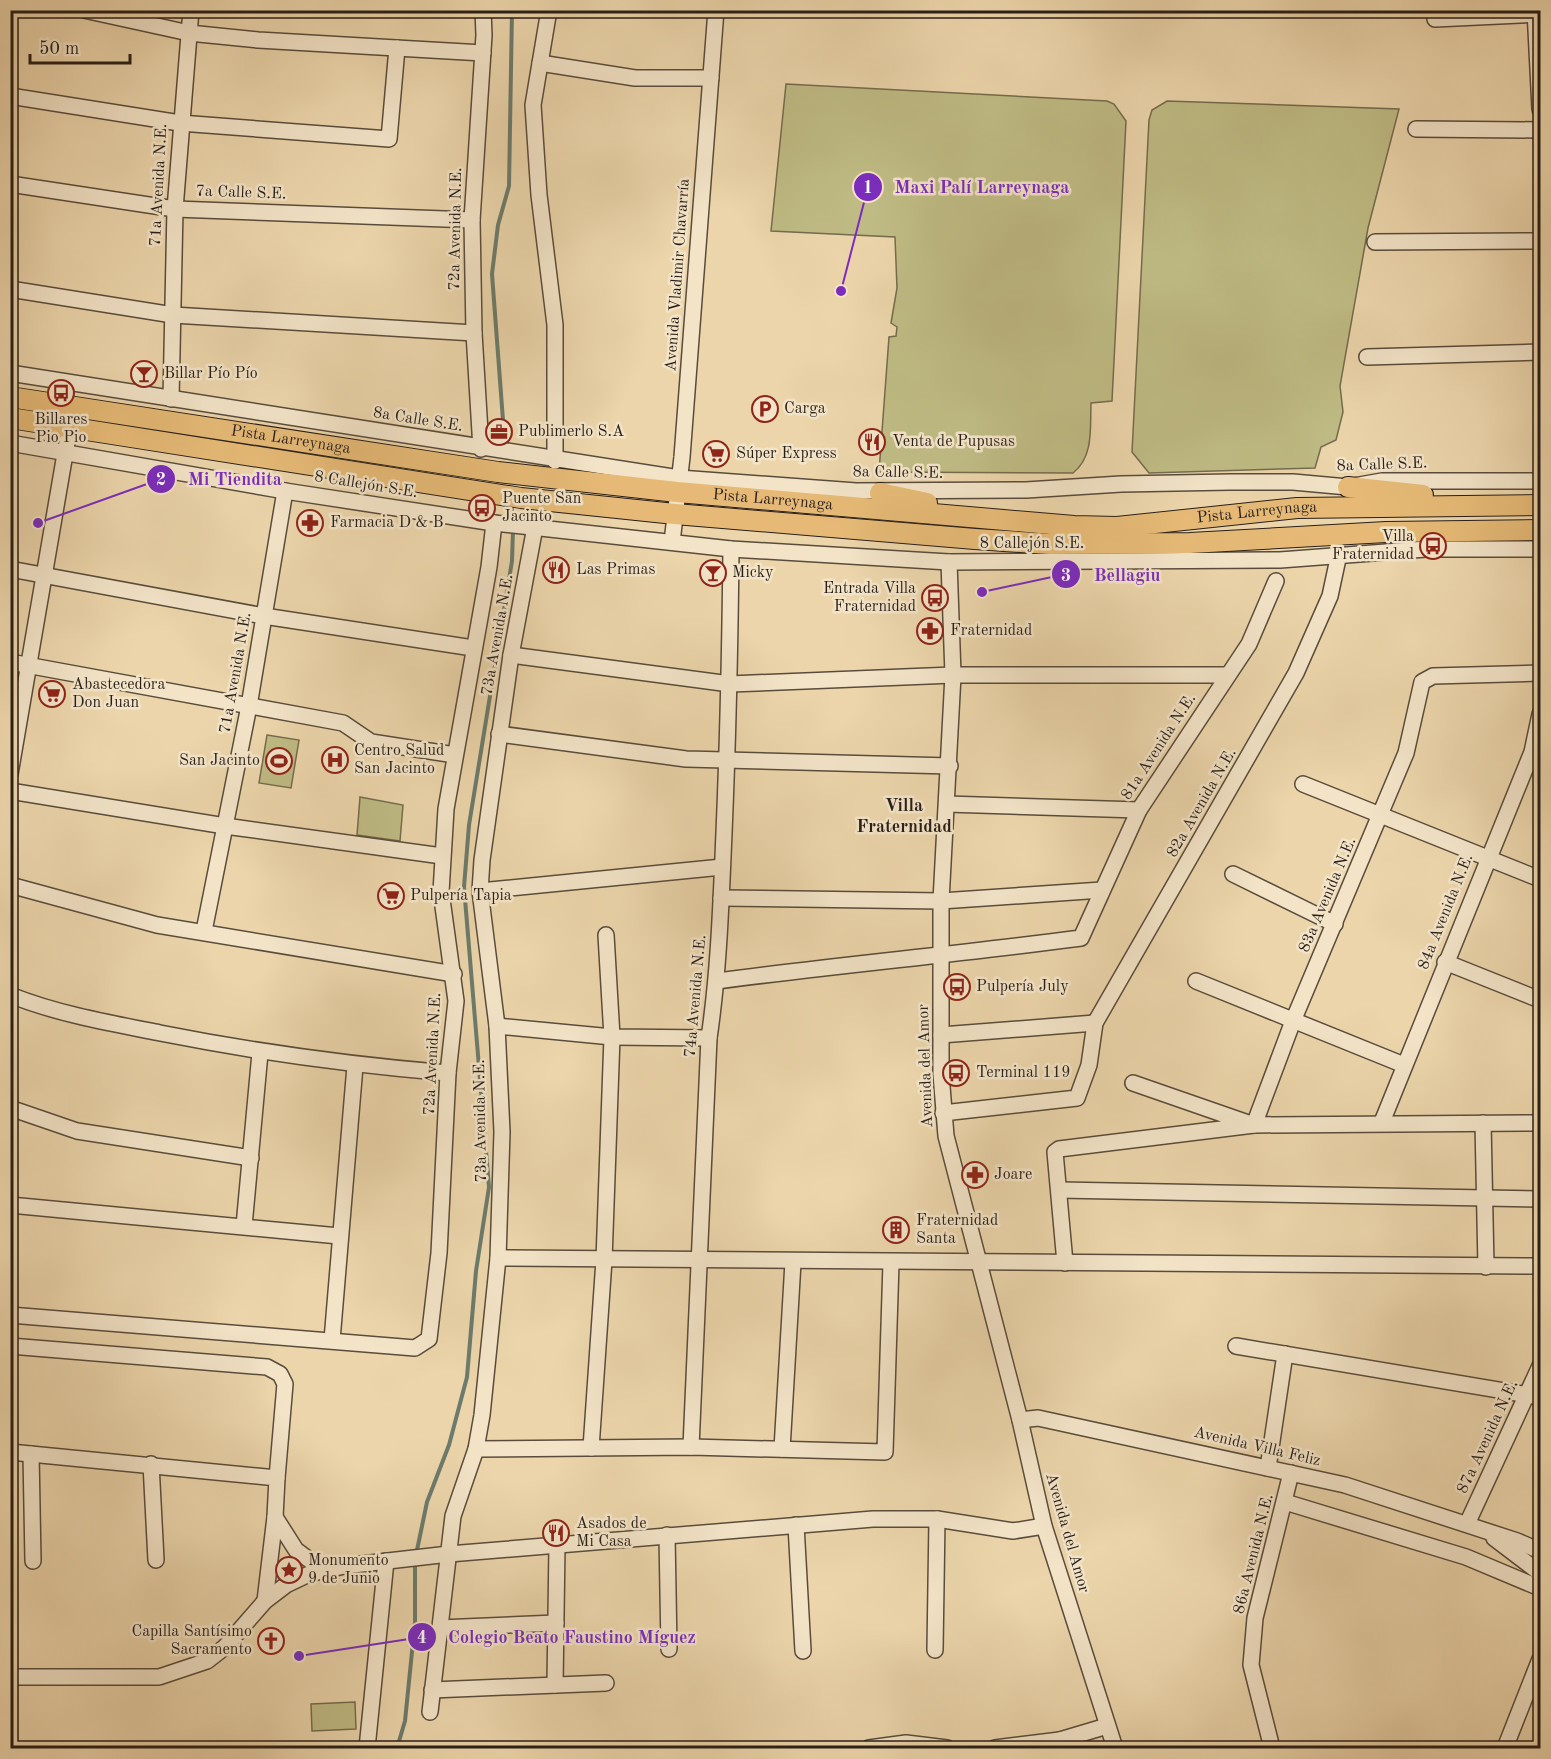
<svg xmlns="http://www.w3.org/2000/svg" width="1551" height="1759" font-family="'Old Standard TT',serif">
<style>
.green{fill:#bfbb84;stroke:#746c4e;stroke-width:1.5}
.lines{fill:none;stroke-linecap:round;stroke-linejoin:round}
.stream{stroke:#6c7b6c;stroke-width:4}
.minor-casing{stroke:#594c3c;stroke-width:18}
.major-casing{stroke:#281e17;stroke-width:22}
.minor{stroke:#f3e4c8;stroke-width:15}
.major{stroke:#e6ba76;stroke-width:20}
.labels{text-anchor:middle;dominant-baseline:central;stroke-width:5;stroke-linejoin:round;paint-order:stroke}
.street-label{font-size:16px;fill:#281e17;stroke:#f3e4c8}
.poi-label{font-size:16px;fill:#281e17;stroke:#f3e4c8;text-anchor:start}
.neighbourhood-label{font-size:18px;font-weight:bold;fill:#281e17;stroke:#f3e4c8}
.leader{fill:none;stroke:#7b2cbf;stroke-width:2}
.callout-dot{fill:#7b2cbf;stroke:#f3e4c8;stroke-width:2}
.mark-label{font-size:18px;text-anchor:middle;font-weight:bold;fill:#fff}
.callout-label{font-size:18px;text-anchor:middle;font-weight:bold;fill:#7b2cbf;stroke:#f3e4c8;stroke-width:5;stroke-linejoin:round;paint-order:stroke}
</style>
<rect width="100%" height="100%" fill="#ecd5ab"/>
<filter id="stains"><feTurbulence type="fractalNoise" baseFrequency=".00333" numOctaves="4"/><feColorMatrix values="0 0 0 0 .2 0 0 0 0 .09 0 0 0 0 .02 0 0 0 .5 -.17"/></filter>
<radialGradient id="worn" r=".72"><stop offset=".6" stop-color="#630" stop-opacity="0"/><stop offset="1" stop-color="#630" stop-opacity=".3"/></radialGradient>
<g class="green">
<path d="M786,84l321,17 7,3 12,17 -14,280 -21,2c-1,24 3,54 -18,70l-194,-1 10,-135 7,-1 1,-9 -6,-4 6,-35 -2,-51 -124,-6z"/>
<polygon points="1167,101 1399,109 1368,228 1340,386 1343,412 1336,440 1321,447 1315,468 1149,473 1132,452 1149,120 1152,110"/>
<polygon points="267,735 299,740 291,788 259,783"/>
<polygon points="360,797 403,805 400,841 357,835"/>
<polygon points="355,1702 356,1729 312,1731 311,1704"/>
</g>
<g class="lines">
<g class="stream">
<polyline points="505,447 492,274 498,225 509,186 512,10"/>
<polyline points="511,502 513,521"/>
<polyline points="416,1555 427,1502 449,1445 467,1377 476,1271 489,1187 464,887 469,825 512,561 513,529"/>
<polyline points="397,1748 405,1721 415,1622 415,1562"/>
</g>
<defs>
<g id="minor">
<polyline points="84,10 189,33 258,40 483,53"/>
<polyline points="549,10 533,105 539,195 555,325 555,461"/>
<polyline points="1535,10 1540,109"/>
<polyline points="1435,19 1540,14"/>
<polyline points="540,63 635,78 711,78"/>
<polyline points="10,96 180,123 389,139 397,48"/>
<polyline points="1416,129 1540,130"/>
<polyline points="10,184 175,209 472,220"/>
<polyline points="1375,242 1540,241"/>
<polyline points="10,289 173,315 474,333"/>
<polyline points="1367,357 1540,352"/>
<polyline points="10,373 679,478 856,491 1026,490 1121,484 1230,482 1293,482 1348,487 1382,481 1540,481"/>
<polyline points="171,399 175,209 191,10"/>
<polyline points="10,443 285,491 494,523 731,549 949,562 1280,560 1426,549 1540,549"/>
<polyline points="481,449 474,333 472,220 484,35 483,10"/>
<polyline points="672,542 682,457 716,10"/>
<polyline points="949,562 953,675 941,901 941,1074 946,1136 1020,1420 1044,1526 1115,1748"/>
<polyline points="10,569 264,616 473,648"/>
<polyline points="511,655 730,684 953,675 1228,675"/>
<polyline points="10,662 343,723 371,742 455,755"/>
<polyline points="1540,673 1433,676 1422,682 1406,753 1293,1021 1254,1125 1540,1123"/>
<polyline points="499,734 686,759 950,766"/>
<polyline points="10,774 71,419"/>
<polyline points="1303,784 1540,879"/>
<polyline points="10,791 225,826 442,856"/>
<polyline points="947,804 1139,810"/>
<polyline points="1233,874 1335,924"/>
<polyline points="10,885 157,925 454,974"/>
<polyline points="480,891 722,867"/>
<polyline points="721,898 941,901 1102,890"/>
<polyline points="204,931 249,706 285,491"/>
<polyline points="1445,962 1540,1000"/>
<path d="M717,981c121,-16 243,-27 364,-43l58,-128 110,-166 27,-63"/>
<polyline points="1196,981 1404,1065"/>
<path d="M10,995c48,19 99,28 150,38 96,19 191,32 288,40"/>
<polyline points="497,1026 612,1037 709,1038"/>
<polyline points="941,1035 1095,1023"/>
<polyline points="10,1108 77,1131 251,1158"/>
<polyline points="943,1113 1077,1098 1089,1065 1095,1023 1296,673 1330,596 1339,554"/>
<polyline points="1382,1122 1532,752 1540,714"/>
<polyline points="1483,1123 1486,1267"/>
<polyline points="1059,1190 1540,1199"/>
<polyline points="10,1205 339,1236"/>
<polyline points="244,1226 260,1053"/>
<polyline points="498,1258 1540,1266"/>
<polyline points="1065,1263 1055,1152 1059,1149 1254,1125 1133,1083"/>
<polyline points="10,1315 415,1348 429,1339 439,1253 448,1073 456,1001 441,892 446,809 489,567 494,523"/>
<polyline points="332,1340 355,1066"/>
<polyline points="10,1346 267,1367 280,1374 285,1384 277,1478"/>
<polyline points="1236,1346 1540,1397"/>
<polyline points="1020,1420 1038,1418 1345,1485 1517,1541 1540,1551"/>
<path d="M691,1447l18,-409c10,-68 12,-136 15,-205 4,-95 6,-189 7,-284"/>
<polyline points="591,1448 604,1260 612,1037 606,935"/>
<polyline points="476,1449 691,1447 885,1452 891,1263"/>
<polyline points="782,1449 793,1262"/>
<polyline points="10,1452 277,1478 275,1517 265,1601"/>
<polyline points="31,1454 33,1561"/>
<polyline points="151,1464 156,1560"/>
<polyline points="1268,1468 1285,1354"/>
<polyline points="1285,1502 1466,1557 1540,1588"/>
<polyline points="275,1517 296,1550 323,1570"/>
<polyline points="1467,1524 1540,1366"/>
<polyline points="796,1525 803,1651"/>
<polyline points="667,1535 669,1649"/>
<polyline points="1494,1538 1540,1573"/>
<polyline points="440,1628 556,1623"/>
<polyline points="935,1650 937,1519"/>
<polyline points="10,1677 159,1677 207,1661 225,1647 265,1601 286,1585 309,1574 344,1566 449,1554 873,1519 937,1519 1013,1531 1044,1526"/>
<polyline points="555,1685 557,1545"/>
<polyline points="432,1690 606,1683"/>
<polyline points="430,1712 453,1516 476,1449 482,1415 498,1258 502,1132 497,1026 480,891 482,860 511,655 535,527"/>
<polyline points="1056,1747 1060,1740 1107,1726"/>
<polyline points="367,1748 386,1561"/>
<polyline points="869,1748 906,1743 947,1748"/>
<polyline points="995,1748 1060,1740"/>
<polyline points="1272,1748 1251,1665 1255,1618 1291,1473"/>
<polyline points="1505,1748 1540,1659"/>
</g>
<g id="major">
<path id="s1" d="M10,397l488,75 179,20 397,34 43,1 180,-19 243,-3"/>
<polyline points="10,418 521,498 675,514 975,539 1050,544 1190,543 1386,532 1540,530"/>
<polyline points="1348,487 1423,495"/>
<polyline points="880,493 927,503"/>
</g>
</defs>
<use href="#minor" class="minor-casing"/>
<use href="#major" class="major-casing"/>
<use href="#minor" class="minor"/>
<use href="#major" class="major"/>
</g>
<defs>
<symbol id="bar-ring" viewBox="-11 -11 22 22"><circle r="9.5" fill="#f3e4c8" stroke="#8f2418" stroke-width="1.5"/><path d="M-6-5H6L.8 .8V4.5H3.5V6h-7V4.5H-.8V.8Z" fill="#8f2418"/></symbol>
<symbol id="bus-ring" viewBox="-11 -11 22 22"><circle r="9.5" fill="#f3e4c8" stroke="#8f2418" stroke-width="1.5"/><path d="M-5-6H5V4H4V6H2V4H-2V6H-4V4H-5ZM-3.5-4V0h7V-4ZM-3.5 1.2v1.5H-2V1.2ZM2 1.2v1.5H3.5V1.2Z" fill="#8f2418"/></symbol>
<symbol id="parking-ring" viewBox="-11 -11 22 22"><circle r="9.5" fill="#f3e4c8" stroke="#8f2418" stroke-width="1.5"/><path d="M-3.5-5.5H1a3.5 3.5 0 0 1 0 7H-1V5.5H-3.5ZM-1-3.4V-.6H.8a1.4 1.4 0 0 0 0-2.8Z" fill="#8f2418"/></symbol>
<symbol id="office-ring" viewBox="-11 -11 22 22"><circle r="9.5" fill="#f3e4c8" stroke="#8f2418" stroke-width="1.5"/><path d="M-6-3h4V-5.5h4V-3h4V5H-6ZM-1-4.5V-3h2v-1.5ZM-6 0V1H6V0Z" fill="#8f2418"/></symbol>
<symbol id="restaurant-ring" viewBox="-11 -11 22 22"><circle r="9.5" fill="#f3e4c8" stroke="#8f2418" stroke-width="1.5"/><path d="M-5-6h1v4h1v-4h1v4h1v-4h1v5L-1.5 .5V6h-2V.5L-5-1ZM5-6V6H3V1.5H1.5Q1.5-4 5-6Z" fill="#8f2418"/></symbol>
<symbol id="supermarket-ring" viewBox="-11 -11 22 22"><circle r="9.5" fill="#f3e4c8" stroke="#8f2418" stroke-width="1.5"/><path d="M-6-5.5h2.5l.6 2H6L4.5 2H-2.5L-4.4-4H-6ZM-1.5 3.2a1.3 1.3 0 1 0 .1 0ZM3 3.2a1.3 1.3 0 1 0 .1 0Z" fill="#8f2418"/></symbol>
<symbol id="pharmacy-ring" viewBox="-11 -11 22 22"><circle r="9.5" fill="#f3e4c8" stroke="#8f2418" stroke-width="1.5"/><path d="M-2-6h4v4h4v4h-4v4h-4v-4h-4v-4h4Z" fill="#8f2418"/></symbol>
<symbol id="hospital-ring" viewBox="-11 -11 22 22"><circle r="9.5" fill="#f3e4c8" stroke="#8f2418" stroke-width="1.5"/><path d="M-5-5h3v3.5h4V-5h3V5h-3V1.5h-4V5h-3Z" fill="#8f2418"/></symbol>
<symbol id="stadium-ring" viewBox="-11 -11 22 22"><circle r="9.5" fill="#f3e4c8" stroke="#8f2418" stroke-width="1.5"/><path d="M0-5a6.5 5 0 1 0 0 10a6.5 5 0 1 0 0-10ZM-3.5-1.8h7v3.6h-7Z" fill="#8f2418"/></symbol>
<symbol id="building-ring" viewBox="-11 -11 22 22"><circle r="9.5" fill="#f3e4c8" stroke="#8f2418" stroke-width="1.5"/><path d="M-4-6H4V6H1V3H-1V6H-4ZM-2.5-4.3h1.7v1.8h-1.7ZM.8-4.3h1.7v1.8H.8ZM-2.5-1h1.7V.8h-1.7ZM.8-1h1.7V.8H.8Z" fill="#8f2418"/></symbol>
<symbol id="sight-ring" viewBox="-11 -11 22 22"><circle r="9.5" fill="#f3e4c8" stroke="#8f2418" stroke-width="1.5"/><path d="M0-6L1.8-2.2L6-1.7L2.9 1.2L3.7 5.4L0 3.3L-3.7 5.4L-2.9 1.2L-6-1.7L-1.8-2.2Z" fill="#8f2418"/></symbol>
<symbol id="church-ring" viewBox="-11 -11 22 22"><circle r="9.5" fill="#f3e4c8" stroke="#8f2418" stroke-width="1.5"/><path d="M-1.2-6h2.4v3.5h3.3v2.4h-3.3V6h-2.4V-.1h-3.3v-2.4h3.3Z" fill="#8f2418"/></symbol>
</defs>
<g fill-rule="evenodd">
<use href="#bar-ring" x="129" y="359" width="30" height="30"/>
<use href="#bus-ring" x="46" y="378" width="30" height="30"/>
<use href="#parking-ring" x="750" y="394" width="30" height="30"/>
<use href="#office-ring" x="484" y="417" width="30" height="30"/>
<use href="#restaurant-ring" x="857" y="427" width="30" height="30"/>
<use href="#supermarket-ring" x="701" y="439" width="30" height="30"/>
<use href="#bus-ring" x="467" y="493" width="30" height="30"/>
<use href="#pharmacy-ring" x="295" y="508" width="30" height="30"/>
<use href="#bus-ring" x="1418" y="531" width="30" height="30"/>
<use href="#restaurant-ring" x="541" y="555" width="30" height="30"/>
<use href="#bar-ring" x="698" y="558" width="30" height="30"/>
<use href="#bus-ring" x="920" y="583" width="30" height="30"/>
<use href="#pharmacy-ring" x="915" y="616" width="30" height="30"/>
<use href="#supermarket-ring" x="37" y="679" width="30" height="30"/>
<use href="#hospital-ring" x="320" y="745" width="30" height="30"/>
<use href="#stadium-ring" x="264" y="746" width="30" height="30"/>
<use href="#supermarket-ring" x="376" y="881" width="30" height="30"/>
<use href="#bus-ring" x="942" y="972" width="30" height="30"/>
<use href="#bus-ring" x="941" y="1058" width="30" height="30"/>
<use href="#pharmacy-ring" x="960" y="1160" width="30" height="30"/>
<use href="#building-ring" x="881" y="1215" width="30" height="30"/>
<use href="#restaurant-ring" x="541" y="1518" width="30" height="30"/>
<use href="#sight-ring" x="274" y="1555" width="30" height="30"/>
<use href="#church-ring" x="256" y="1626" width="30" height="30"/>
</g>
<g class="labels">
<g class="street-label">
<text transform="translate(159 185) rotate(-87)">71a Avenida N.E.</text>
<text transform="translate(241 193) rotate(2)">7a Calle S.E.</text>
<text transform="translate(456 229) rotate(-89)">72a Avenida N.E.</text>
<text transform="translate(678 275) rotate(-86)">Avenida Vladimir Chavarría</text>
<text transform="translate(418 420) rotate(9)">8a Calle S.E.</text>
<text stroke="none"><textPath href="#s1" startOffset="284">Pista Larreynaga</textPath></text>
<text transform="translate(1382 465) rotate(-2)">8a Calle S.E.</text>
<text transform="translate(898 473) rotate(1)">8a Calle S.E.</text>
<text transform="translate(366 485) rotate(9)">8 Callejón S.E.</text>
<text stroke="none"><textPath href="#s1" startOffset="770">Pista Larreynaga</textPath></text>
<text stroke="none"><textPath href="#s1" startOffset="1256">Pista Larreynaga</textPath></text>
<text x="1032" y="544">8 Callejón S.E.</text>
<text transform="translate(498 635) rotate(-80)">73a Avenida N.E.</text>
<text transform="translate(236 673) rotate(-80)">71a Avenida N.E.</text>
<text transform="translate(1159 747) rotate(-57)">81a Avenida N.E.</text>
<text transform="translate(1202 803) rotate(-60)">82a Avenida N.E.</text>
<text transform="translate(1328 895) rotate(-67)">83a Avenida N.E.</text>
<text transform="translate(1446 912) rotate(-68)">84a Avenida N.E.</text>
<text transform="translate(696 996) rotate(-85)">74a Avenida N.E.</text>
<text transform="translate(433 1054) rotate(-87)">72a Avenida N.E.</text>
<text transform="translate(926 1066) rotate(-92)">Avenida del Amor</text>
<text transform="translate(481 1121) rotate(-91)">73a Avenida N.E.</text>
<text transform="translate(1488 1437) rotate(-65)">87a Avenida N.E.</text>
<text transform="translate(1257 1447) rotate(13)">Avenida Villa Feliz</text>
<text transform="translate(1067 1533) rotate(74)">Avenida del Amor</text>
<text transform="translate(1254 1554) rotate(-76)">86a Avenida N.E.</text>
</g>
<g class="poi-label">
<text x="164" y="374">Billar Pío Pío</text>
<text x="784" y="409">Carga</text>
<text x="61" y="420" text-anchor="middle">Billares<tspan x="61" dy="18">Pio Pio</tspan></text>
<text x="518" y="432">Publimerlo S.A</text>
<text x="892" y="442">Venta de Pupusas</text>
<text x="736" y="454">Súper Express</text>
<text x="502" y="499">Puente San<tspan x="502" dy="18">Jacinto</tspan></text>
<text x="330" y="523">Farmacia D &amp; B</text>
<text x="1414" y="537" text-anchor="end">Villa<tspan x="1414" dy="18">Fraternidad</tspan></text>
<text x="576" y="570">Las Primas</text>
<text x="732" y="573">Micky</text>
<text x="916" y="589" text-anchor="end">Entrada Villa<tspan x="916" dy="18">Fraternidad</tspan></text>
<text x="950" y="631">Fraternidad</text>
<text x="72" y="685">Abastecedora<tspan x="72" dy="18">Don Juan</tspan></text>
<text x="354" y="751">Centro Salud<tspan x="354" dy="18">San Jacinto</tspan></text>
<text x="260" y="761" text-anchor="end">San Jacinto</text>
<text x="410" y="896">Pulpería Tapia</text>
<text x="976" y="987">Pulpería July</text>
<text x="976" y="1073">Terminal 119</text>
<text x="994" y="1175">Joare</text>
<text x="916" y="1221">Fraternidad<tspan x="916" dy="18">Santa</tspan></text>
<text x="576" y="1524">Asados de<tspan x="576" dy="18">Mi Casa</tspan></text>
<text x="308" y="1561">Monumento<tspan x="308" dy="18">9 de Junio</tspan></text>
<text x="252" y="1632" text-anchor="end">Capilla Santísimo<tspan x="252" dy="18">Sacramento</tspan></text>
</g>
<g class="neighbourhood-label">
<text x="904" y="806">Villa<tspan x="904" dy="21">Fraternidad</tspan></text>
</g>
</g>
<path class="leader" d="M841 291L868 187M38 523L161 479M982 592L1066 574M299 1656L422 1637"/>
<g class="callout-dot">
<circle cx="841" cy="291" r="6"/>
<circle cx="38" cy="523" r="6"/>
<circle cx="982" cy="592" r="6"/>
<circle cx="299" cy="1656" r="6"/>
<circle cx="868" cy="187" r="15"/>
<circle cx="161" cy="479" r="15"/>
<circle cx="1066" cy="574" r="15"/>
<circle cx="422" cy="1637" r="15"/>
</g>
<g class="mark-label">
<text x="868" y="193">1</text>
<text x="161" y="485">2</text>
<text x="1066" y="581">3</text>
<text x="422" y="1643">4</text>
</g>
<g class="callout-label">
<text x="982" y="193">Maxi Palí Larreynaga</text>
<text x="235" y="485">Mi Tiendita</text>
<text x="1127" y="581">Bellagiu</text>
<text x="572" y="1643">Colegio Beato Faustino Míguez</text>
</g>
<rect width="1551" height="1759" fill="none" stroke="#ecd5ab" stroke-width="36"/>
<rect x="12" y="12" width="1527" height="1735" fill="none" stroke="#281e17" stroke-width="3"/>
<rect x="18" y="18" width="1515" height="1723" fill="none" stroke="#281e17" stroke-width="1.5"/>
<path d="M30 54v9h100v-9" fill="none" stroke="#281e17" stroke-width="3"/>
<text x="39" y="54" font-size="18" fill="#281e17" stroke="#f3e4c8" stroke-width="4.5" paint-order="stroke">50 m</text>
<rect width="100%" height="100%" filter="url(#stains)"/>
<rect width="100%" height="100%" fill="url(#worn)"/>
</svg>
